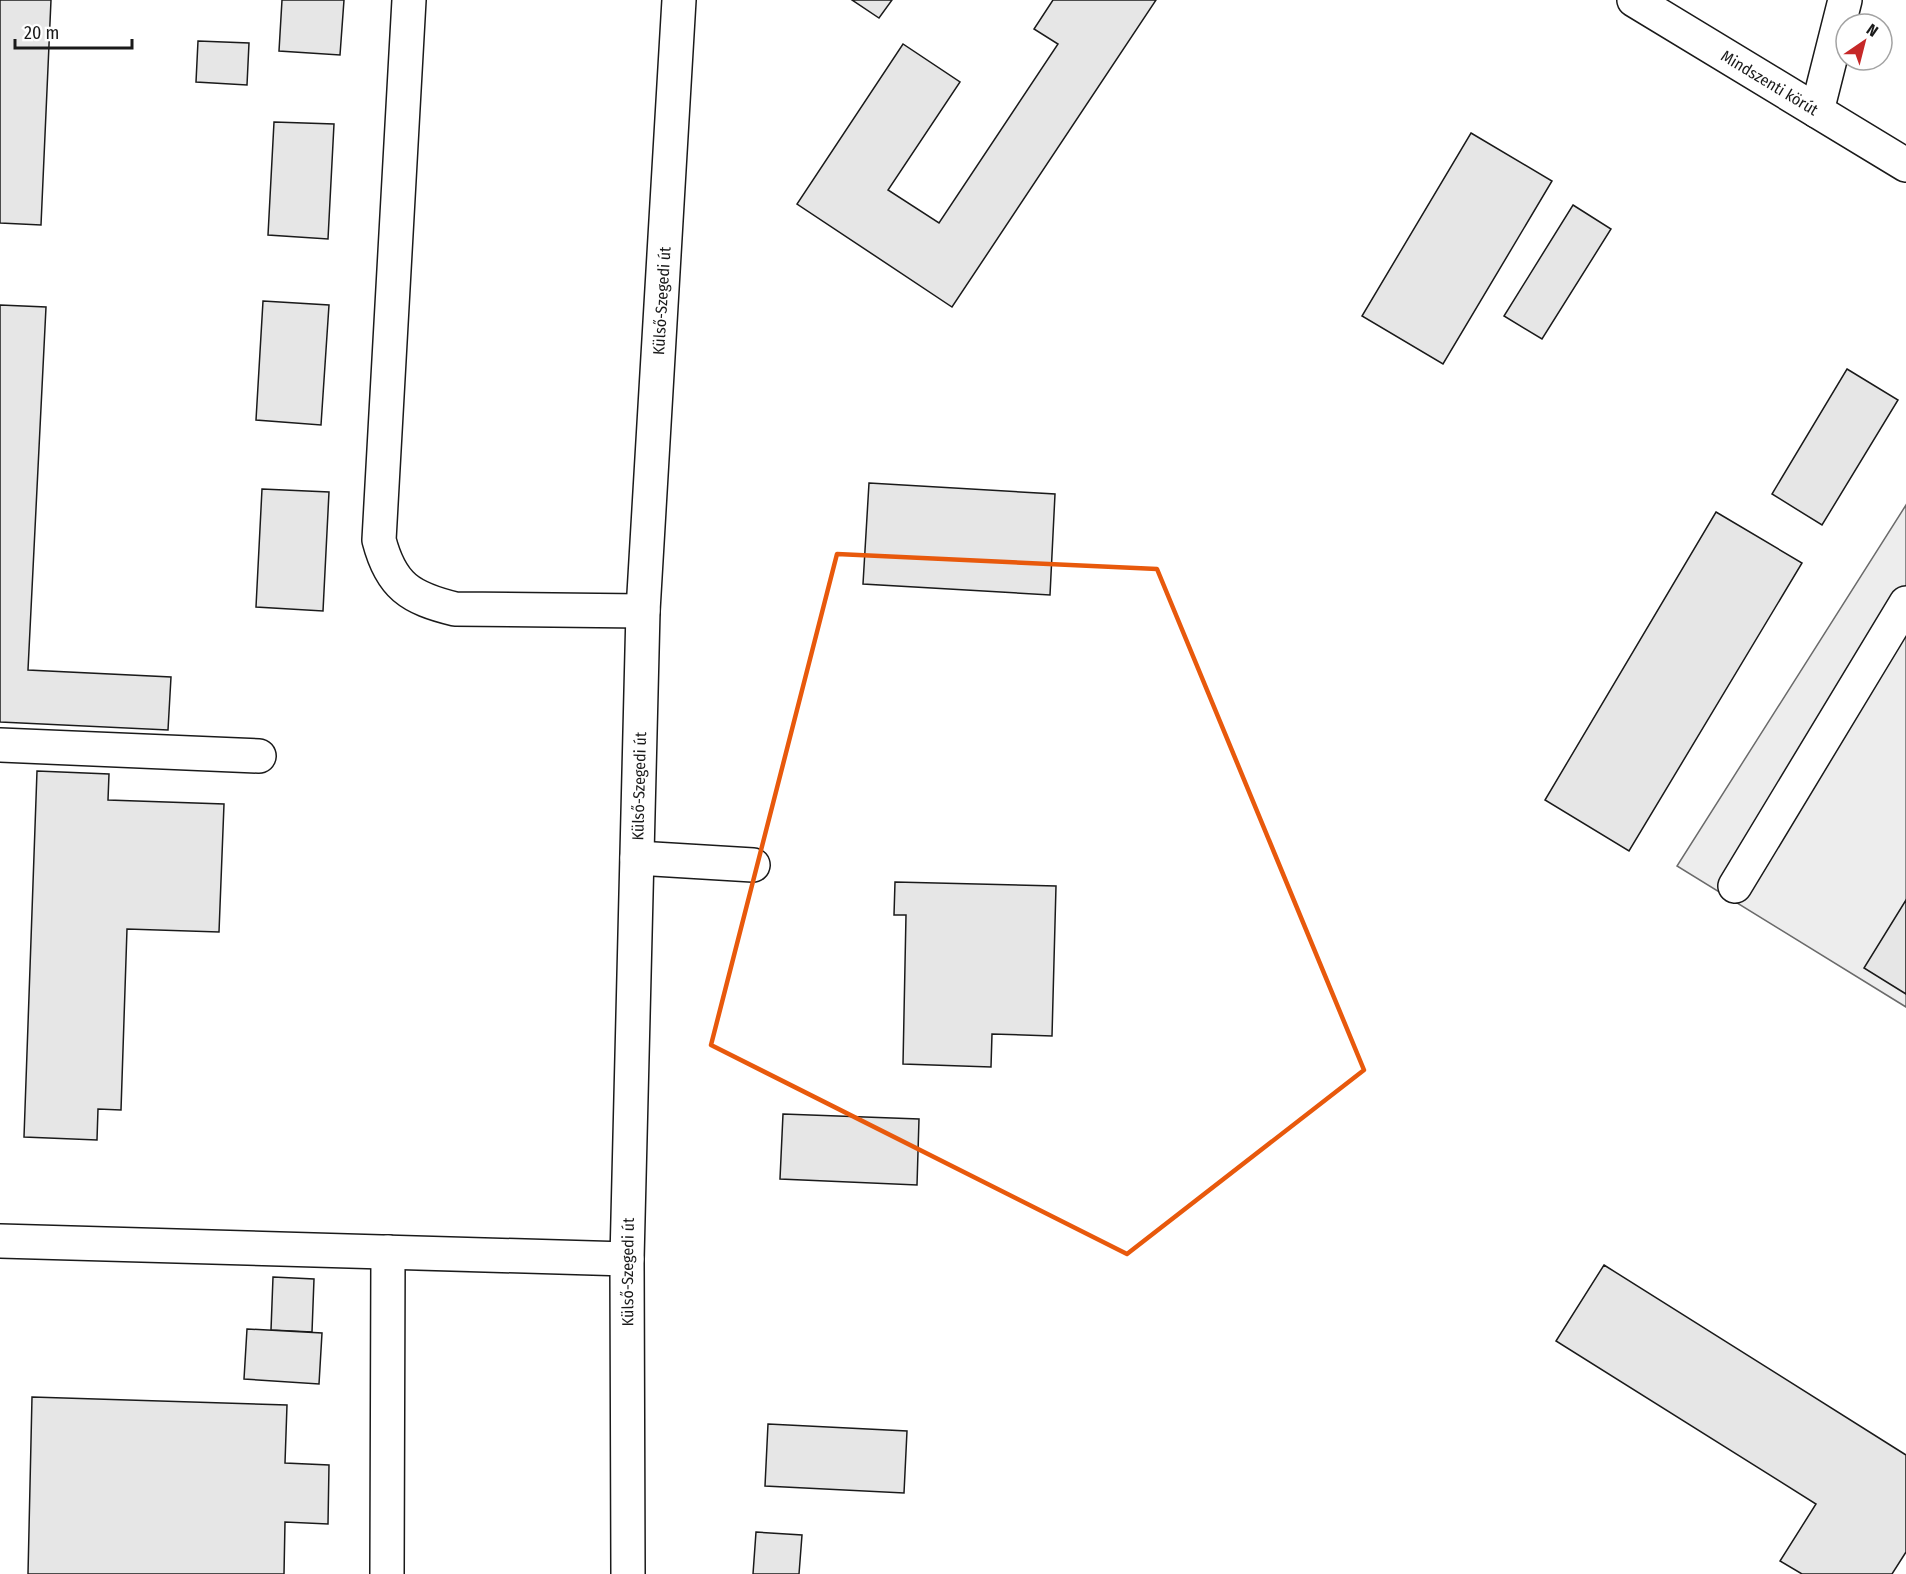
<svg xmlns="http://www.w3.org/2000/svg" width="1906" height="1574" font-family="'Fira Sans Condensed',sans-serif">
<style>
.built{fill:#ededed;stroke:#6a6a6a;stroke-width:1.5}
.building{fill:#e6e6e6;stroke:#1a1a1a;stroke-width:1.5}
.lines{fill:none;stroke-linecap:round;stroke-linejoin:round}
.minor-casing{stroke:#1a1a1a;stroke-width:36}
.minor{stroke:#fff;stroke-width:33}
.marked{fill:none;stroke:#e8590c;stroke-width:4.5;stroke-linejoin:round}
.labels{text-anchor:middle;dominant-baseline:central;stroke-width:4.5;stroke-linejoin:round;paint-order:stroke}
.street-label{font-size:16px;fill:#1a1a1a;stroke:#fff}
</style>
<rect width="100%" height="100%" fill="#fff"/>
<polygon class="built" points="1906,505 1906,1007 1677,866"/>
<g class="building">
<polygon points="0,0 51,0 41,225 0,223"/>
<polygon points="282,0 344,0 340,55 279,51"/>
<polygon points="852,0 892,0 879,18"/>
<polygon points="1053,0 1156,0 952,307 797,204 903,44 960,82 888,190 939,223 1058,44 1034,29"/>
<polygon points="198,41 249,43 247,85 196,82"/>
<polygon points="274,122 334,124 328,239 268,235"/>
<polygon points="1471,133 1552,181 1443,364 1362,316"/>
<polygon points="1573,205 1611,229 1542,339 1504,316"/>
<polygon points="263,301 329,305 321,425 256,420"/>
<polygon points="0,305 46,307 28,670 171,677 168,730 0,722"/>
<polygon points="1847,369 1898,400 1822,525 1772,494"/>
<polygon points="869,483 1055,494 1050,595 863,584"/>
<polygon points="262,489 329,492 323,611 256,607"/>
<polygon points="1716,512 1802,563 1629,851 1545,800"/>
<polygon points="37,771 109,774 108,800 224,804 219,932 127,929 121,1110 98,1109 97,1140 24,1137"/>
<polygon points="895,882 1056,886 1052,1036 992,1034 991,1067 903,1064 906,915 894,915"/>
<polygon points="1906,900 1906,994 1864,968"/>
<polygon points="783,1114 919,1119 917,1185 780,1179"/>
<polygon points="1604,1265 1906,1455 1906,1552 1892,1574 1802,1574 1780,1561 1816,1504 1556,1341"/>
<polygon points="273,1277 314,1279 312,1332 271,1330"/>
<polygon points="247,1329 322,1333 319,1384 244,1379"/>
<polygon points="32,1397 287,1405 285,1463 329,1465 328,1524 285,1522 284,1574 28,1574"/>
<polygon points="768,1424 907,1431 904,1493 765,1486"/>
<polygon points="756,1532 802,1535 799,1574 753,1574"/>
</g>
<g class="lines">
<defs>
<g id="minor">
<path d="M409,0l-30,540c12,46 31,58 76,69l188,2"/>
<path id="s1" d="M1634,0l272,165"/>
<polyline points="1817,111 1845,0"/>
<polyline points="0,745 259,756"/>
<polyline points="637,858 753,865"/>
<polyline points="1735,886 1906,603"/>
<polyline points="0,1241 627,1259"/>
<polyline points="387,1574 388,1252"/>
<path id="s2" d="M628,1574l-1,-315 16,-648 36,-611"/>
</g>
</defs>
<use href="#minor" class="minor-casing"/>
<use href="#minor" class="minor"/>
</g>
<path class="marked" d="M837,554l320,15 207,501 -237,184 -416,-209z"/>
<g class="labels">
<g class="street-label">
<text stroke="none"><textPath href="#s1" startOffset="159">Mindszenti körút</textPath></text>
<text stroke="none"><textPath href="#s2" startOffset="1274">Külső-Szegedi út</textPath></text>
<text stroke="none"><textPath href="#s2" startOffset="788">Külső-Szegedi út</textPath></text>
<text stroke="none"><textPath href="#s2" startOffset="302">Külső-Szegedi út</textPath></text>
</g>
</g>
<g transform="translate(1864 42) rotate(35)"><circle r="28" fill="#ffffff" stroke="#a3a3a3" stroke-width="1.5"/>
<path d="M0-4.5L10 22L0 15L-10 22Z" fill="#c62828"/>
<text y="-9" font-size="16" font-weight="bold" text-anchor="middle" fill="#1a1a1a">N</text>
</g>
<path d="M15 39v9h117v-9" fill="none" stroke="#1a1a1a" stroke-width="3"/>
<text x="24" y="39" font-size="18" fill="#1a1a1a" stroke="#ffffff" stroke-width="4.5" paint-order="stroke">20 m</text>
</svg>
